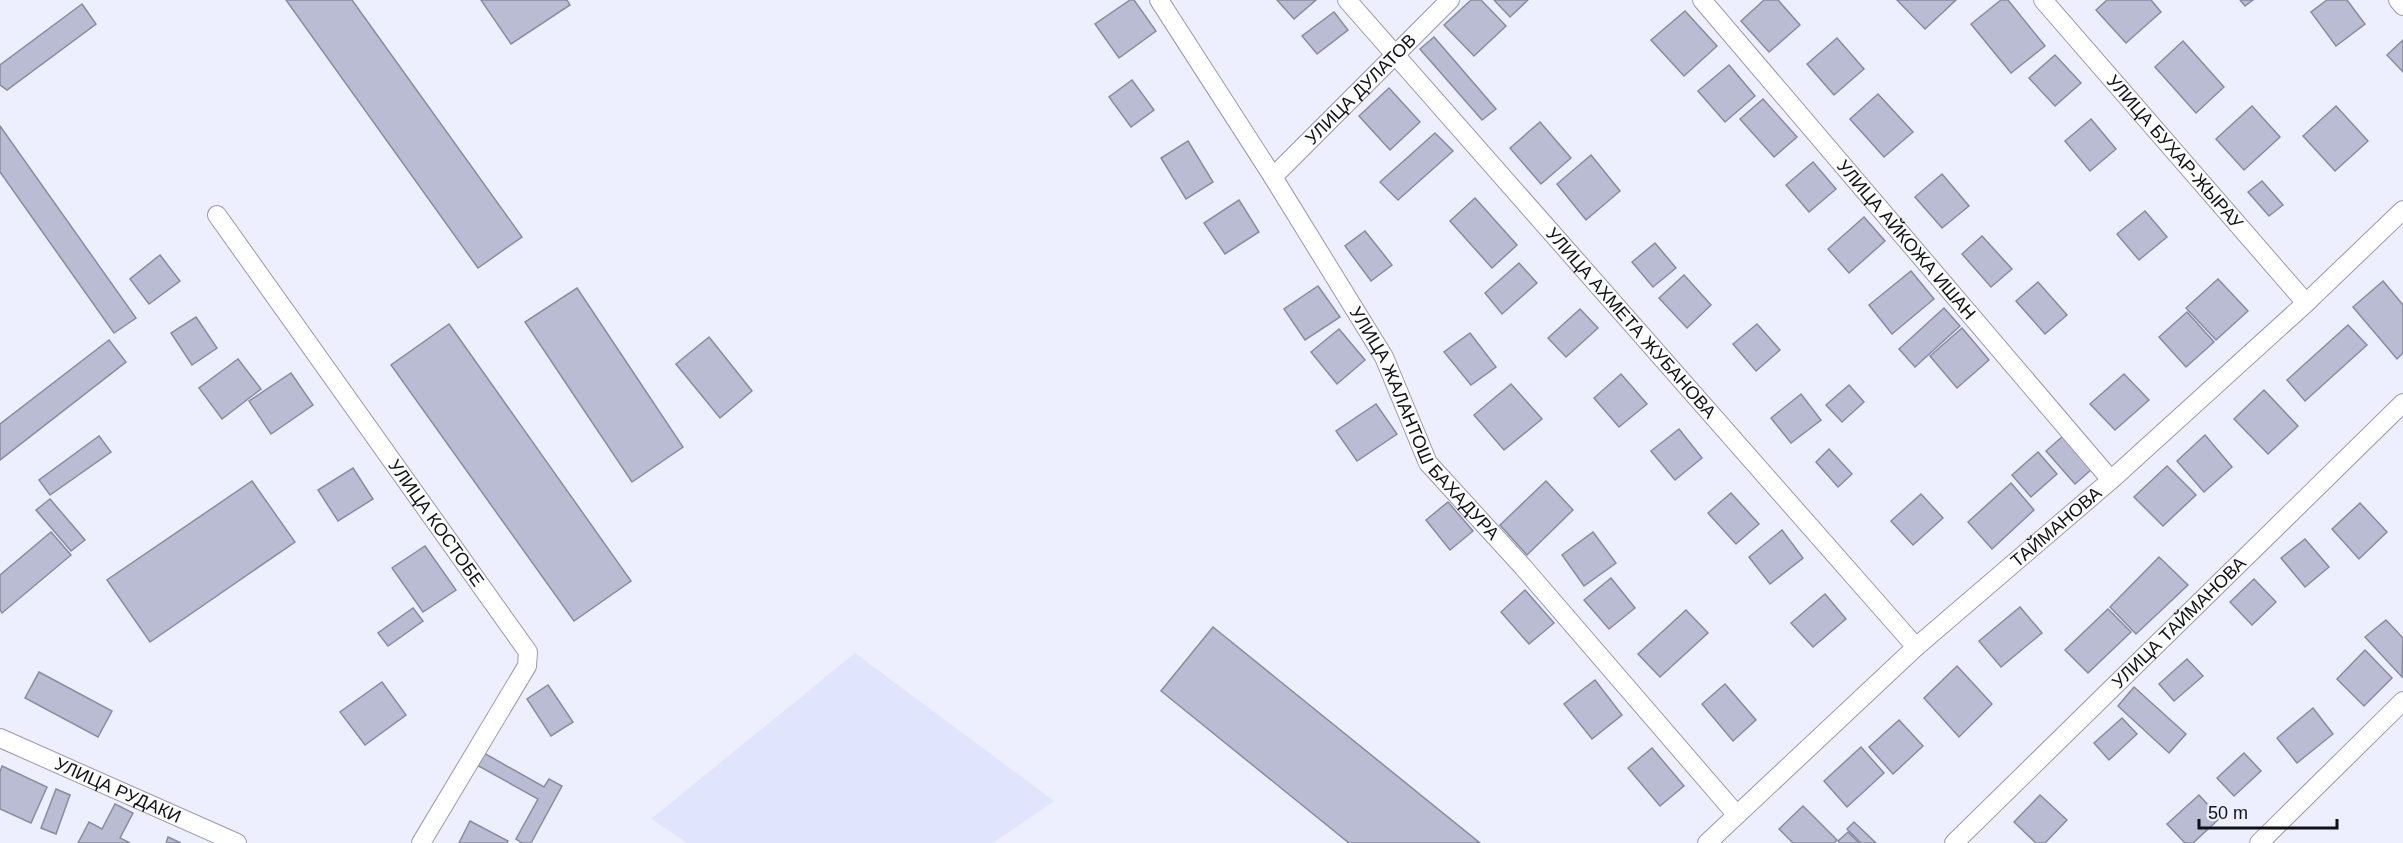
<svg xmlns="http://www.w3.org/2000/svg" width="2403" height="843" font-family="Arial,sans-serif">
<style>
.built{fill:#e1e4fd}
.building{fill:#b9bcd3;stroke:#898ca1;stroke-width:1.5}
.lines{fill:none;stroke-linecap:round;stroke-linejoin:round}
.street-casing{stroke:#979ab0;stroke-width:20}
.street{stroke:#fff;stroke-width:18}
.labels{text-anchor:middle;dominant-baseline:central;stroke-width:4.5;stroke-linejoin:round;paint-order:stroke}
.street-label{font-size:18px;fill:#101018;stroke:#edeffe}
</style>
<rect width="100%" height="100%" fill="#edeffe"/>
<polygon class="built" points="855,653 1054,801 993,843 687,843 651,819"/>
<g class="building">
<polygon points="286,0 352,0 522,237 478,268"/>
<polygon points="481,0 567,0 570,5 511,44"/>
<polygon points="1130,0 1134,0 1156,31 1119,58 1095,24"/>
<polygon points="1277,0 1316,0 1294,19"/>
<polygon points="1471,0 1481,0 1506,26 1474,56 1444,25"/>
<polygon points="1494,0 1528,0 1510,17"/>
<polygon points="1764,0 1778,0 1800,25 1769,52 1741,21"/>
<polygon points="1897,0 1956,0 1925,29"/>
<polygon points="2001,0 2008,0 2045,46 2011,73 1971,24"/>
<polygon points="2107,0 2151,0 2161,12 2126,43 2096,10"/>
<polygon points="2240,0 2253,0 2245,6"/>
<polygon points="2327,0 2347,0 2365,24 2336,46 2311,12"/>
<polygon points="82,4 96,24 7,90 0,85 0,65"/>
<polygon points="1685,11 1717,46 1684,76 1651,40"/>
<polygon points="1334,12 1348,30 1317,54 1302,36"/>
<polygon points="1434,37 1496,109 1482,120 1420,49"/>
<polygon points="1837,38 1864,69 1834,95 1807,64"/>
<polygon points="2403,40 2403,72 2387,55"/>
<polygon points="2183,41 2224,87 2196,113 2155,67"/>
<polygon points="2055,55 2081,83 2055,106 2029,78"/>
<polygon points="1729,65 1755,96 1725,122 1698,91"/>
<polygon points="1132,80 1154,110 1131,127 1109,97"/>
<polygon points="1389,88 1420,122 1390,150 1359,116"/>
<polygon points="1878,94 1913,132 1884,157 1850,119"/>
<polygon points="1763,99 1797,137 1774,157 1740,119"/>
<polygon points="2252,106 2280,137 2244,170 2216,139"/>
<polygon points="2336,106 2368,141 2335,171 2303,136"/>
<polygon points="2091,119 2116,149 2090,171 2065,141"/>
<polygon points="1540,122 1571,158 1541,184 1510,148"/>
<polygon points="0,126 136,318 114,333 0,172"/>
<polygon points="1435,133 1453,151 1398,200 1380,182"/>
<polygon points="1188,141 1213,182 1186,199 1161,158"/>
<polygon points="1591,155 1620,191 1586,220 1557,184"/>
<polygon points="1813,162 1836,189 1809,212 1786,185"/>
<polygon points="1942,174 1969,206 1942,228 1915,197"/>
<polygon points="2262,181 2283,205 2269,216 2248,192"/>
<polygon points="1475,198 1517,245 1492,268 1450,221"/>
<polygon points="1239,200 1259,232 1225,254 1204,223"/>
<polygon points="2145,211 2167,237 2139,260 2117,234"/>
<polygon points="1864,217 1885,241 1849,273 1828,249"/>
<polygon points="1365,231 1392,265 1371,281 1345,246"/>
<polygon points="1982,236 2012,269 1991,287 1962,254"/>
<polygon points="1655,243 1676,268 1653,287 1632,262"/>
<polygon points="160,255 180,281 149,304 130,279"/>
<polygon points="1519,263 1537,283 1502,314 1485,293"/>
<polygon points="1911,271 1934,299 1892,334 1869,305"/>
<polygon points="1684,275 1711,305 1687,328 1659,298"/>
<polygon points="2218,279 2248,311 2216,340 2186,308"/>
<polygon points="2383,281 2403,305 2403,353 2397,359 2353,307"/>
<polygon points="2038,282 2067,315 2045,334 2016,301"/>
<polygon points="1318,286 1340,317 1305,340 1284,309"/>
<polygon points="577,288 683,447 632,482 525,322"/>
<polygon points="1944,308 1960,326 1915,367 1899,349"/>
<polygon points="1580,309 1598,328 1566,357 1548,338"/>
<polygon points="2187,312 2214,342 2186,367 2159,337"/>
<polygon points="196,317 217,348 192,365 171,333"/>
<polygon points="449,324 631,581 574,621 391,365"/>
<polygon points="1757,324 1780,350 1756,371 1733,344"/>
<polygon points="2348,325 2367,345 2305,401 2287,380"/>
<polygon points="1962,328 1989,360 1957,388 1930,356"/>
<polygon points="1339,329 1365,360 1337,384 1311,352"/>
<polygon points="1470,333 1496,367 1471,385 1444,352"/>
<polygon points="709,337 752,391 720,418 676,364"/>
<polygon points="109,340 126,362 0,460 0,424"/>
<polygon points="238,359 261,389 222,419 199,388"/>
<polygon points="291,373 313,405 271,434 249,401"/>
<polygon points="1621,374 1647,404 1619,427 1594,398"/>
<polygon points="2124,374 2149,400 2115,430 2090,404"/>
<polygon points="1511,384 1542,419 1504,450 1474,415"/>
<polygon points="1849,385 1864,402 1842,422 1826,405"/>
<polygon points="2264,390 2298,426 2268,454 2234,419"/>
<polygon points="1801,394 1821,420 1791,443 1771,418"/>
<polygon points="1376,404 1397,434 1357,461 1336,431"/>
<polygon points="1679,429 1702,458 1675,480 1651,451"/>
<polygon points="2205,435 2232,467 2204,492 2177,461"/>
<polygon points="99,436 111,452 50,495 39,480"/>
<polygon points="2063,436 2092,469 2075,484 2046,451"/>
<polygon points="1829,449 1852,474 1838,487 1816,462"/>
<polygon points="2038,452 2057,474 2031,497 2012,475"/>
<polygon points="2167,466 2196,495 2163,526 2134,497"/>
<polygon points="353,468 373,499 338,521 318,490"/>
<polygon points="252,481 295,542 150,642 107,580"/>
<polygon points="1546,481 1573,510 1527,555 1500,525"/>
<polygon points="2011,483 2034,510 1992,549 1968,522"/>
<polygon points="1731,493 1759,524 1736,544 1708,513"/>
<polygon points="1921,494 1943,518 1913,545 1891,521"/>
<polygon points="50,499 85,540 71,551 36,510"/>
<polygon points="1448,502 1473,531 1450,550 1426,520"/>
<polygon points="2360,503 2387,532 2359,559 2332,529"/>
<polygon points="1782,530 1803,558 1770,584 1749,557"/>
<polygon points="51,532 71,555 2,613 0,610 0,575"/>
<polygon points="1593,532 1616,563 1584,586 1562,555"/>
<polygon points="2305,539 2329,567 2305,587 2281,558"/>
<polygon points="425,546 456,590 423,612 392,568"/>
<polygon points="2159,557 2188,585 2136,634 2110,607"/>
<polygon points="1611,578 1635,608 1609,629 1584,600"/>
<polygon points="2254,579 2276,602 2252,625 2230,602"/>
<polygon points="1525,590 1554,623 1529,644 1501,612"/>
<polygon points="1825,594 1846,619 1813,647 1791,623"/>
<polygon points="2020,607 2042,633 2001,667 1979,641"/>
<polygon points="413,608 423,621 388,646 378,633"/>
<polygon points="2108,609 2131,632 2088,673 2065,650"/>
<polygon points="1686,610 1708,633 1660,677 1638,654"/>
<polygon points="2386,620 2403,638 2402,677 2365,637"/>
<polygon points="1213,627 1480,843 1349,843 1161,691"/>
<polygon points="2365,650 2392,678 2364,706 2337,679"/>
<polygon points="2187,659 2203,676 2174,701 2159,684"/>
<polygon points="1957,666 1992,704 1959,737 1924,698"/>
<polygon points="39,672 112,711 98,737 25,698"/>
<polygon points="1595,680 1622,715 1592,739 1564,704"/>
<polygon points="382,682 406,715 365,745 340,712"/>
<polygon points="1725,684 1756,720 1733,741 1702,704"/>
<polygon points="548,685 573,722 551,736 527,699"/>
<polygon points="2134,687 2186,734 2169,753 2118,706"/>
<polygon points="2313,708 2333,734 2297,763 2277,738"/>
<polygon points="2122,718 2137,734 2109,760 2094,743"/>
<polygon points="1899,720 1923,746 1893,774 1869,747"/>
<polygon points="1861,747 1884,773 1847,807 1824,781"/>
<polygon points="1652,748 1684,786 1660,806 1628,768"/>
<polygon points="482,752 544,787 549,779 562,786 531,843 522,843 516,839 538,799 475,764"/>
<polygon points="2244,753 2261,771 2234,796 2217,778"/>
<polygon points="2,766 47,787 31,823 0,809 0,772"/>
<polygon points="56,789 70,795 56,834 41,828"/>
<polygon points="2040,795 2067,820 2045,843 2036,843 2014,822"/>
<polygon points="2199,795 2220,818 2193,843 2185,843 2167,824"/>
<polygon points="115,804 133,813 120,838 130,843 78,843 89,822 102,829"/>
<polygon points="1803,806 1837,840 1834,843 1793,843 1779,829"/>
<polygon points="470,821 508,841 507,843 459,843"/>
<polygon points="1854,822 1876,843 1861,843 1847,829"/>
<polygon points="1848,832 1859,843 1840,843 1838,841"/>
<polygon points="168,837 181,843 166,843"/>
</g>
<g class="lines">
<defs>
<g id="street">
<path id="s1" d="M1159,0l114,177 111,180 44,106 95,104 213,247"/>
<path id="s2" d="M1347,0l569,647"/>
<path id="s3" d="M1702,0l409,480"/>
<path id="s4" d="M2043,0l263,303"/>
<polyline points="2398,0 2403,6"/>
<path id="s5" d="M1273,177l177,-177"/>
<path id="s6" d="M217,215l311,437 -1,14 -106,177"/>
<path id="s7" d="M0,738l237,105"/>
<path id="s8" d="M1707,843l209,-196 195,-167 195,-177 97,-93"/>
<path id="s9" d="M1954,843l449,-440"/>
<polyline points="2259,843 2403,701"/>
</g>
</defs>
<use href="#street" class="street-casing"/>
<use href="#street" class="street"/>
</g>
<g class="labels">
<g class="street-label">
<text stroke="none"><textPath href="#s5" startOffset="124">УЛИЦА ДУЛАТОВ</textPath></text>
<text stroke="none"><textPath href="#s4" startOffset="201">УЛИЦА БУХАР-ЖЫРАУ</textPath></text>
<text stroke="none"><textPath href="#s3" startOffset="315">УЛИЦА АЙКОЖА ИШАН</textPath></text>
<text stroke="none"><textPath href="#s2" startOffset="430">УЛИЦА АХМЕТА ЖУБАНОВА</textPath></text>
<text stroke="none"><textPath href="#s1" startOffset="501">УЛИЦА ЖАЛАНТОШ БАХАДУРА</textPath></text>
<text stroke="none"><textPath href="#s6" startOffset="378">УЛИЦА КОСТОБЕ</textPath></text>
<text stroke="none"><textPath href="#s8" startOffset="471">ТАЙМАНОВА</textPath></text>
<text stroke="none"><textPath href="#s9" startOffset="315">УЛИЦА ТАЙМАНОВА</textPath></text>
<text stroke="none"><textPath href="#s7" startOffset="129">УЛИЦА РУДАКИ</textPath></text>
</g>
</g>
<path d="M2199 819v9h138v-9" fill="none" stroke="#101018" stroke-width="3"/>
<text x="2208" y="819" font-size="18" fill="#101018" stroke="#edeffe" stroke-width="4.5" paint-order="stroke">50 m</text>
</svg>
